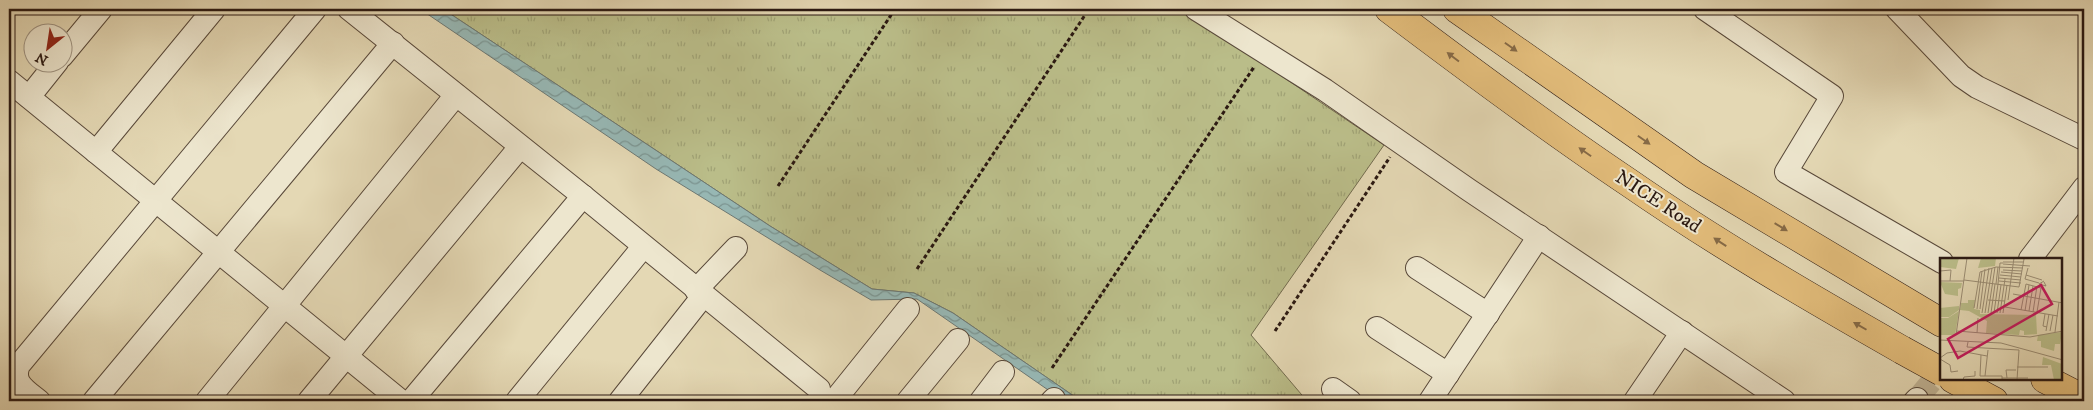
<svg xmlns="http://www.w3.org/2000/svg" width="2093" height="410" font-family="'IM FELL DW Pica',serif">
<style>
.grass{fill:url(#grass-tufts);stroke:#726b4e}
.water{fill:url(#water-waves);stroke:#6c7874}
.lines{fill:none;stroke-linecap:round;stroke-linejoin:round}
.minor-tunnel{stroke:#bfb294;stroke-width:22;stroke-dasharray:22 11;stroke-linecap:butt}
.minor-casing{stroke:#59493a;stroke-width:24}
.highway-casing{stroke:#2b1912;stroke-width:29}
.path{stroke:#2b1912;stroke-width:3;stroke-dasharray:4 2.5;stroke-linecap:butt}
.minor{stroke:#ede6ce;stroke-width:22}
.highway{stroke:#e2bc7a;stroke-width:28}
.highway-bridge-casing{stroke:#2b1912;stroke-width:29;stroke-linecap:butt}
.highway-bridge{stroke:#e2bc7a;stroke-width:28}
.oneway{fill:#866a46}
.labels{text-anchor:middle;dominant-baseline:central;stroke-width:4;stroke-linejoin:round;paint-order:stroke}
.street-label{font-size:20px;fill:#2b1912;stroke:#ede6ce}
.inset-road{fill:none;stroke:#9a8c73;stroke-width:1}
.view{fill:#c2185b;fill-opacity:0.15;stroke:#c2185b;stroke-width:2.5}
.inset-edge{fill:none;stroke:#2b1912;stroke-width:2.5}
</style>
<defs>
<pattern id="grass-tufts" width="24" height="20" patternUnits="userSpaceOnUse" patternTransform="scale(1.25)"><rect width="24" height="20" fill="#babd89"/><path d="M3 7l-1-3M5 7V3M7 7l1-3M15 17l-1-3M17 17v-4M19 17l1-3" fill="none" stroke="#a0a275"/></pattern>
<pattern id="water-waves" width="16" height="10" patternUnits="userSpaceOnUse" patternTransform="scale(1.25)"><rect width="16" height="10" fill="#97b8b5"/><path d="M0 5q4-4 8 0t8 0" fill="none" stroke="#7b9592"/></pattern>
</defs>
<rect width="100%" height="100%" fill="#e4d8b4"/>
<filter id="stains"><feTurbulence type="fractalNoise" baseFrequency=".004" numOctaves="4"/><feColorMatrix values="0 0 0 0 .2 0 0 0 0 .09 0 0 0 0 .02 0 0 0 .5 -.17"/></filter>
<radialGradient id="worn" r=".72"><stop offset=".6" stop-color="#630" stop-opacity="0"/><stop offset="1" stop-color="#630" stop-opacity=".3"/></radialGradient>
<polygon class="grass" points="443,9 1182,9 1384,145 1251,335 1307,401 1081,401 953,313 914,293 872,289 770,226"/>
<polygon class="water" points="420,9 443,9 770,226 872,289 914,293 953,313 1081,401 1064,401 917,299 871,300 820,270 656,169"/>
<g class="lines">
<polyline class="minor-tunnel" points="1917,399 1942,369"/>
<defs>
<g id="minor">
<polyline points="349,9 583,196 819,389"/>
<polyline points="1196,9 1325,90 1469,190 1784,401"/>
<polyline points="1705,9 1832,96 1786,172 1942,262"/>
<polyline points="1897,9 1961,76 1977,87 2084,139"/>
<polyline points="62,56 101,9"/>
<polyline points="9,81 401,401"/>
<polyline points="29,97 57,62"/>
<polyline points="96,152 214,9"/>
<polyline points="2030,259 2084,188"/>
<polyline points="1417,268 1488,314"/>
<polyline points="696,290 736,248"/>
<polyline points="1377,328 1448,374"/>
<polyline points="1333,389 1350,401"/>
<path d="M39,401c-12,-10 -28,-18 -20,-36l296,-356"/>
<polyline points="94,401 393,43"/>
<polyline points="207,401 456,95"/>
<polyline points="309,401 520,147"/>
<polyline points="411,401 583,196"/>
<polyline points="517,401 643,247"/>
<polyline points="620,401 703,296"/>
<polyline points="834,401 908,309"/>
<polyline points="908,401 958,340"/>
<polyline points="981,401 1003,372"/>
<polyline points="1052,401 1054,399"/>
<polyline points="1430,401 1539,236"/>
<polyline points="1635,401 1682,332"/>
<polyline points="1915,401 1917,399"/>
</g>
<g id="highway">
<path d="M1389,9c78,59 157,118 239,173 88,61 181,115 274,168"/>
<polyline points="1457,9 1694,175 1942,323"/>
<polyline points="1953,379 1994,401"/>
<polyline points="2045,379 2084,399"/>
</g>
</defs>
<use href="#minor" class="minor-casing"/>
<use href="#highway" class="highway-casing"/>
<g class="path">
<polyline points="778,186 895,9"/>
<polyline points="917,269 1089,9"/>
<polyline points="1275,331 1390,157"/>
<polyline points="1052,368 1254,67"/>
</g>
<use href="#minor" class="minor"/>
<use href="#highway" class="highway"/>
<defs>
<polyline id="highway-bridge" points="1902,350 1942,372"/>
</defs>
<use href="#highway-bridge" class="highway-bridge-casing"/>
<use href="#highway-bridge" class="highway-bridge"/>
</g>
<defs><path id="oneway-solid" d="M-6-.8H1V-3.2L6.5 0L1 3.2V.8H-6Z" transform="scale(1.25)"/></defs>
<g class="oneway">
<use href="#oneway-solid" transform="translate(1511 47) rotate(35)"/>
<use href="#oneway-solid" transform="translate(1453 57) rotate(-143)"/>
<use href="#oneway-solid" transform="translate(1644 140) rotate(35)"/>
<use href="#oneway-solid" transform="translate(1585 152) rotate(-145)"/>
<use href="#oneway-solid" transform="translate(1781 227) rotate(31)"/>
<use href="#oneway-solid" transform="translate(1720 242) rotate(-147)"/>
<use href="#oneway-solid" transform="translate(1860 326) rotate(-150)"/>
</g>
<g class="labels">
<g class="street-label">
<text transform="translate(1658 202) rotate(33)">NICE Road</text>
</g>
</g>
<g transform="translate(1940 258)">
<rect width="122" height="122" fill="#e4d8b4"/>
<path d="M0,0h19l-3,11 -16,-2zM0,24l22,1 -1,5 -3,1v7l-13,-2zM28,42h7l-1,9 6,1v4l56,1 1,19 -13,1v-4l-4,-1 -1,5 -33,-2 1,-12 -18,-10 -9,-1 1,-7h7zM19,48v4l-10,7h-9v-9zM19,53l-4,24h-15v-17h8zM122,74l-2,12h-5l-1,7 -13,-4v-6h-4l1,-6zM103,99l19,7v16h-8l-3,-15h-9z" fill="#babd89"/>
<path d="M41,0h15l-1,8 -17,2z" fill="#babd89"/>
<path class="inset-road" d="M63,4h20M63,6l27,2M88,10l-3,11 14,4M63,12l19,1M0,13l11,-1 -1,11M61,14l21,2M60,17l21,2M86,17l16,5M59,20l22,2M24,22l55,7 5,-28M0,23h24M59,23l22,2M104,24l2,4 -7,-2 5,-3M56,26l2,-17M58,26l2,-21h3M73,36l50,9M48,42l17,1M68,42l6,-42M65,49l53,9M34,50l6,-36 16,-5 27,1M37,51l5,-38M40,51l5,-40M81,52l5,-26 15,4 -4,24M85,53l4,-26M89,53l4,-25M93,54l4,-26M42,55l7,-45M45,55l7,-45M48,55l7,-46M51,55l4,-29M54,55l4,-29M57,55l4,-28M60,55l5,-34M63,55l4,-28M105,56l-2,12 4,1M17,73l73,6 33,-6M106,73l3,-17M110,73l3,-16M115,74l4,-30M37,75l1,-15M16,77l11,-77M0,82l61,3 62,17M28,84l-1,5 52,3 -2,30M41,97l-1,21h22v4M0,100l7,-5 13,-2 27,5M0,101l10,6 1,7 7,-1M77,109h31M45,118l3,-26M62,120h26M67,120l-1,-8h10M23,122l1,-3 11,-1v-5"/>
<path class="view" d="M101,27l11,19 -94,54 -10,-19z"/>
<rect width="122" height="122" class="inset-edge"/>
</g>
<rect width="2093" height="410" fill="none" stroke="#e4d8b4" stroke-width="30"/>
<rect x="10" y="10" width="2073" height="390" fill="none" stroke="#2b1912" stroke-width="2.5"/>
<rect x="15" y="15" width="2063" height="380" fill="none" stroke="#2b1912"/>
<g transform="translate(48 48) rotate(210)"><circle r="24" fill="#ede6ce" stroke="#9f9483"/>
<path d="M0-4L9 19L0 12L-9 19Z" fill="#8f2418"/>
<text y="-8" font-size="14" font-weight="bold" text-anchor="middle" fill="#2b1912">N</text>
</g>
<rect width="100%" height="100%" filter="url(#stains)"/>
<rect width="100%" height="100%" fill="url(#worn)"/>
</svg>
